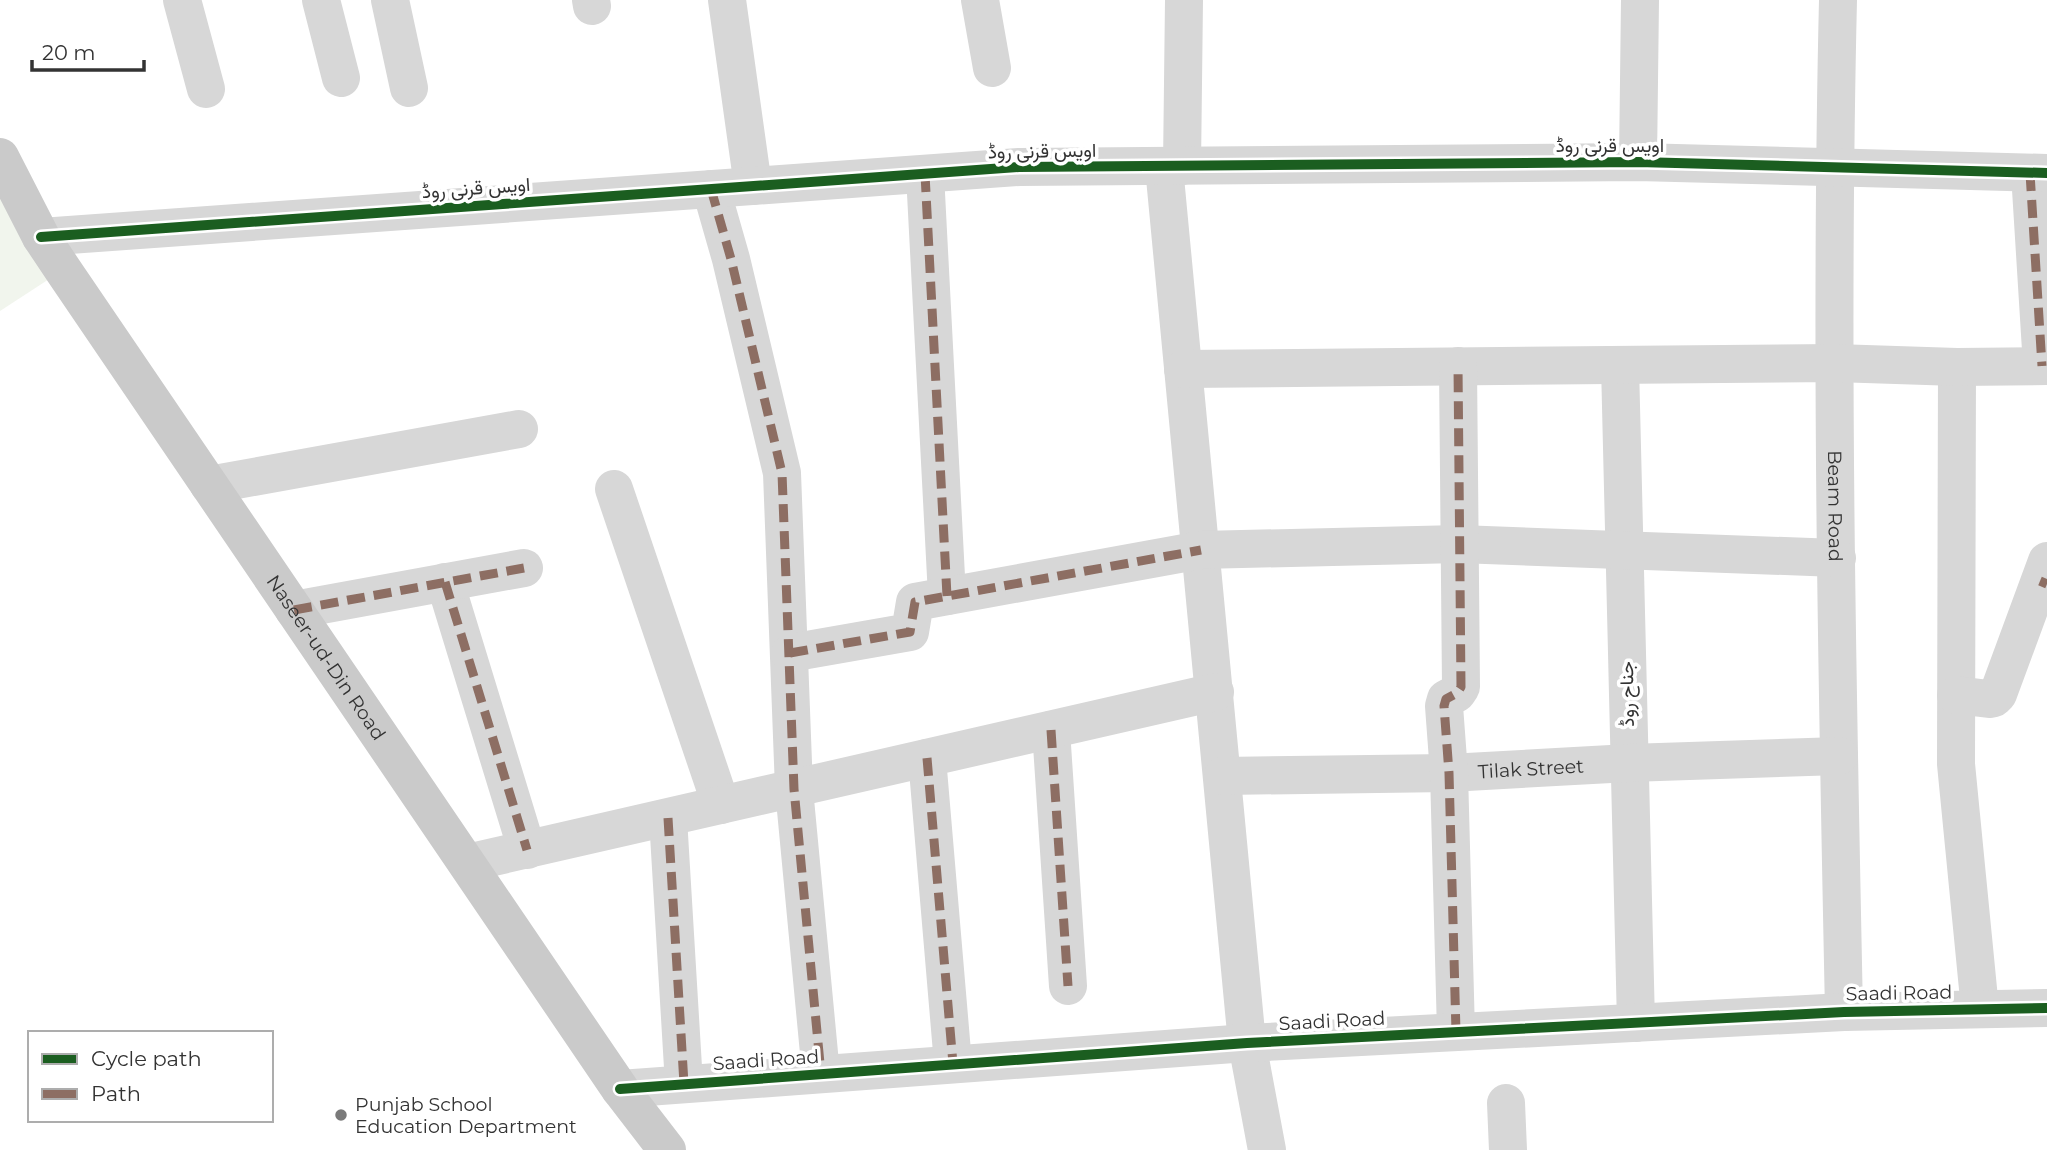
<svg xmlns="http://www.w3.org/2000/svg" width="2047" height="1150" font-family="Montserrat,Vazirmatn,sans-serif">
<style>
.green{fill:#f1f5ed}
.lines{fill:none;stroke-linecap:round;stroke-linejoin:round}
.minor{stroke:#d7d7d7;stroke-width:38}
.major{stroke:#cacaca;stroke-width:38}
.quiet{stroke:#8d6e63;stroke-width:9;stroke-dasharray:18 9;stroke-linecap:butt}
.cycleway-casing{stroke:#fff;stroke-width:15}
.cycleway{stroke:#1b5e20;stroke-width:10}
.poi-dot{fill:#7a7a7a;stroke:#fff;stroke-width:2.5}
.labels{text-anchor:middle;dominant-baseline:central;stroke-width:7;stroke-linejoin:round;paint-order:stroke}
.street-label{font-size:19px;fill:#333;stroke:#fff}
.poi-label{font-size:19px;fill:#333;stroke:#fff;text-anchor:start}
</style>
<rect width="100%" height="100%" fill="#fff"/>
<polygon class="green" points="0,157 63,270 0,311"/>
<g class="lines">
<g class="minor">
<polyline points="182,0 206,89"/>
<polyline points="321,0 341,78"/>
<polyline points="390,0 409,88"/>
<polyline points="591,0 592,6"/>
<polyline points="727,0 753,186"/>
<polyline points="980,0 992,68"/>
<path id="s1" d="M1838,0c-8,337 -1,675 6,1012"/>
<polyline points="1638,162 1640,0"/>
<polyline points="1182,166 1184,0"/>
<polyline points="1164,167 1247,1043 1267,1150"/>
<polyline points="2030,173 2042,366"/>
<polyline points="925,174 947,596"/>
<polyline points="711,189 731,259 782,473 794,789 821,1074"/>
<polyline points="41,237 1019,167 1638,162 2047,173"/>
<polyline points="1620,365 1636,1023"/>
<polyline points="1957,367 1956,764 1980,1009"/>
<polyline points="1183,369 1835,363 1957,367 2047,366"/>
<polyline points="209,485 519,429"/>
<polyline points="614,489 721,805"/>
<polyline points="445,582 527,850"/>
<polyline points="294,610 524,568"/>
<polyline points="790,653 910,632 915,602 1201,550 1459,544 1837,558"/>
<polyline points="1956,695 1989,699 1994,698 1998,694 2047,561"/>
<polyline points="1051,730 1068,986"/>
<polyline points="927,758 953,1064"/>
<path id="s2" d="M1223,776l226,-3 180,-10 210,-7"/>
<polyline points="668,818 684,1084"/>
<polyline points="467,863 1215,692"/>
<polyline points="1456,1032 1449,773 1444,706 1446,699 1457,693 1461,687 1458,366"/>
<polyline points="620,1089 1247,1043 1844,1012 2047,1008"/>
<polyline points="1506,1103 1508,1150"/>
</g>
<path class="major" id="s3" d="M0,157l41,80 22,33 557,819 47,61"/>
<g class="quiet">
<polyline points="2030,173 2042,366"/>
<polyline points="925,174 947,596"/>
<polyline points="711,189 731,259 782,473 794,789 821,1074"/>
<polyline points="2040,581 2047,584"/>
<polyline points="445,582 527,850"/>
<polyline points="294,610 524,568"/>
<polyline points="790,653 910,632 915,602 1201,550"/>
<polyline points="1051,730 1068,986"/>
<polyline points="927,758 953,1064"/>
<polyline points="668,818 684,1084"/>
<polyline points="1456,1032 1449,773 1444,706 1446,699 1457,693 1461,687 1458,366"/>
</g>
<defs>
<g id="cycleway">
<polyline points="41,237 1019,167 1638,162 2047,173"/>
<polyline points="620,1089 1247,1043 1844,1012 2047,1008"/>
</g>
</defs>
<use href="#cycleway" class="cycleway-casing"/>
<use href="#cycleway" class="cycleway"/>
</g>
<circle class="poi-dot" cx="341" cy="1115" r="7"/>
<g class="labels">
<g class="street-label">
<text x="1610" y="145">اویس قرنی روڈ</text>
<text transform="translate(1042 151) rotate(-1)">اویس قرنی روڈ</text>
<text transform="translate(476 188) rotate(-4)">اویس قرنی روڈ</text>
<text stroke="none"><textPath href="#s1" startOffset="506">Beam Road</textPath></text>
<text stroke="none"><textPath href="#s3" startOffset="598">Naseer-ud-Din Road</textPath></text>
<text transform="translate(1627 694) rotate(-91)">جناح روڈ</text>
<text stroke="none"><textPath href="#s2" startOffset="308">Tilak Street</textPath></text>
<text transform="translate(1899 993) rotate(-1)">Saadi Road</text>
<text transform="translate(1332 1021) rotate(-3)">Saadi Road</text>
<text transform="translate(766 1060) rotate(-4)">Saadi Road</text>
</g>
<g class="poi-label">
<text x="355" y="1104">Punjab School<tspan x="355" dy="22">Education Department</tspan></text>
</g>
</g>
<rect x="28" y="1031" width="245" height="91" fill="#ffffff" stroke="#adadad" stroke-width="2"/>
<rect x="42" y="1054" width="35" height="10" fill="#1b5e20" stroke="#adadad" stroke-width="2"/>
<text x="91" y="1066" font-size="21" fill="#333333">Cycle path</text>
<rect x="42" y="1089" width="35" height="10" fill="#8d6e63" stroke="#adadad" stroke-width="2"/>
<text x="91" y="1101" font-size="21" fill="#333333">Path</text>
<path d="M32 60v10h112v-10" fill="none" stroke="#333333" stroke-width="3.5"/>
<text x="42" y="60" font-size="21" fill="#333333" stroke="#ffffff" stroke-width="5" paint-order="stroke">20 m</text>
</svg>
